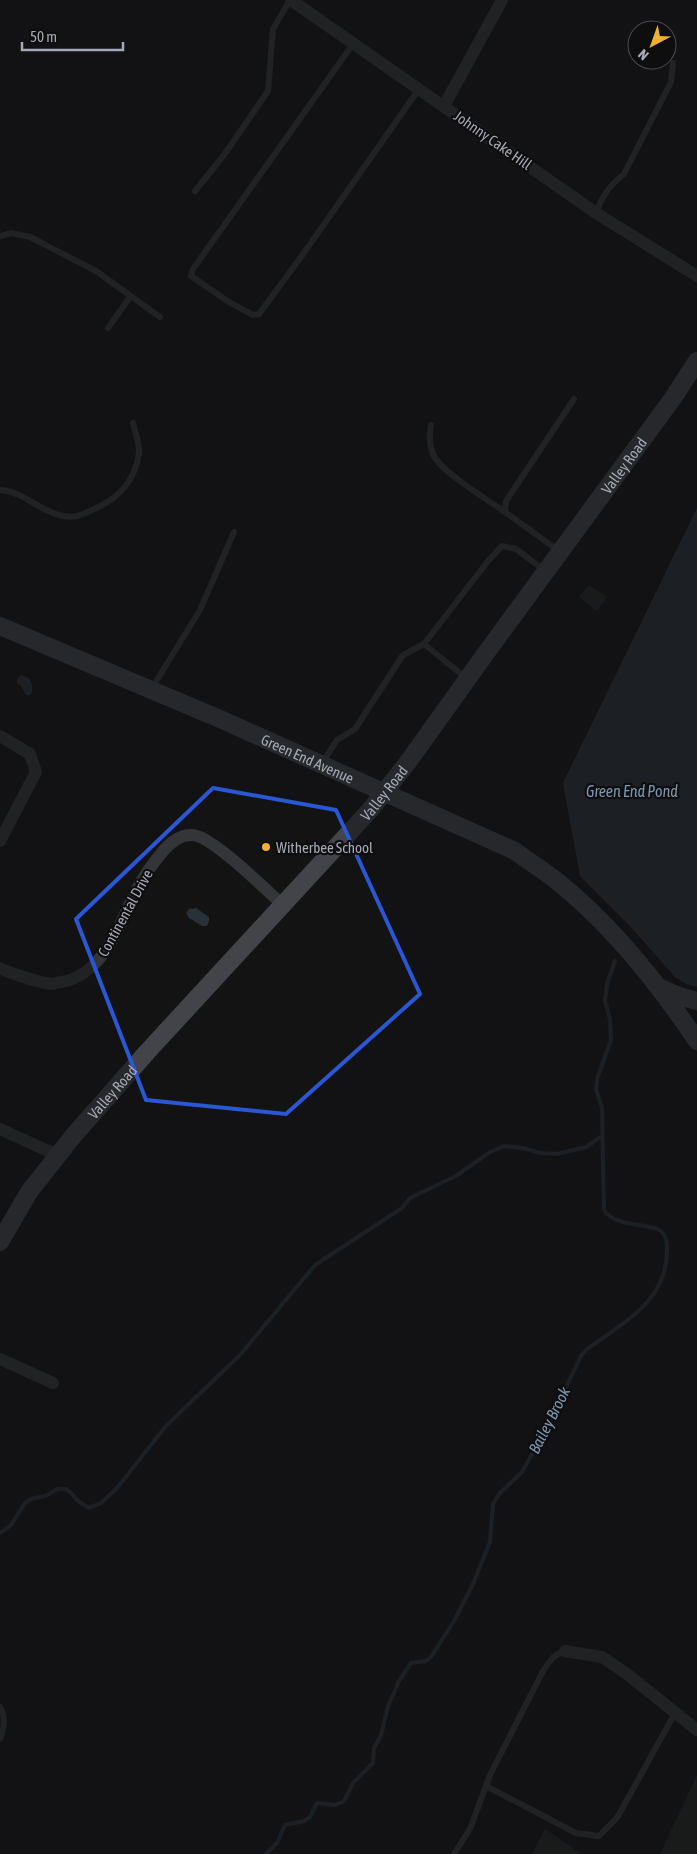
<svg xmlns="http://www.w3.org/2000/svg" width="697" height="1854" font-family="'Asap Condensed',sans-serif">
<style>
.green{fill:#1f2720}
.water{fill:#293138}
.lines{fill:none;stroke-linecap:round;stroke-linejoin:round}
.stream{stroke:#293138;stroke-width:4}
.lane{stroke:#343539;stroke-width:6}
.street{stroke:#343539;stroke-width:12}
.secondary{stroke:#424449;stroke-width:18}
.marked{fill:none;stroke:#2a57d4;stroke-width:4;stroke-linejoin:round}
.poi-dot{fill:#f0b12f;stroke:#0e0e0f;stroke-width:2}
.labels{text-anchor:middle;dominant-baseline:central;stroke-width:4.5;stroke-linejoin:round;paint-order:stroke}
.street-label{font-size:15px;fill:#a4a9b5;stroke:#0e0e0f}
.poi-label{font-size:15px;fill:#a4a9b5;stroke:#0e0e0f;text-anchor:start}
.water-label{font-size:16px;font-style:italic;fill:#7b97b0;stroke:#0e0e0f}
</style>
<rect width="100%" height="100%" fill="#131314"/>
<g class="green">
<polygon points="589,585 607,597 597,611 579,597"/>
<polygon points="697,1775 697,1854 660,1854"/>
<polygon points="545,1829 582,1854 532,1854"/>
</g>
<g class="water">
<polygon points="697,508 697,987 686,984 676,978 629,925 580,876 563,783"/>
<polygon points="21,675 29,678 32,685 32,693 30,695 26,695 21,686 17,683 17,679"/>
<polygon points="190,908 192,909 196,908 209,917 209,921 207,926 202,926 189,918 186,913"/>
</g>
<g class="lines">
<g class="stream">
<polyline points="0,1533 11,1525 25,1503 31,1499 45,1496 58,1489 66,1489 70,1492 78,1501 89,1508 101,1503 117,1488 166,1426 240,1355 315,1265 402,1208 410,1198 456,1176 490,1152 504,1146 523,1148 540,1153 557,1154 586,1147 602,1136"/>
<path d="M266,1854l11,-11 8,-18 19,-4 6,-4 7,-14 18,2 9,-4 9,-18 20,-20 1,-15 7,-13 7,-29 11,-25 12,-18 15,-2 5,-4 23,-36 19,-37 17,-42 3,-38 7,-11 22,-21 23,-41 36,-75 5,-6c36,-27 81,-48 81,-99 0,-9 0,-18 -10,-22 -16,-6 -43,-3 -53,-19l-2,-102 -6,-19 1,-10 14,-39 -1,-21 -5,-18 2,-17 8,-23"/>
</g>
<g class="lane">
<polyline points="353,44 193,269 191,276 229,302 253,315 259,314 301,257 419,89"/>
<polyline points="195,191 224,155 268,91 273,29 290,0"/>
<path d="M596,213c6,-17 14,-28 28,-39l47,-92 2,-19"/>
<polyline points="0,236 11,233 30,237 96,271 160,317"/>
<polyline points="108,328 130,297"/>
<path d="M431,425c-2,10 -2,21 3,31 9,17 54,44 71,56"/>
<path d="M0,490c23,1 38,20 59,25 15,4 20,1 33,-5 26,-11 43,-28 47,-57 1,-9 -4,-21 -6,-30"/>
<polyline points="559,551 505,512 506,501 574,399"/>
<polyline points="424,644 466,678"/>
<polyline points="152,688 200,610 234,532"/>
<polyline points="322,763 337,740 355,729 403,655 424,644 488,561 502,546 516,549 544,570"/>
<path d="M0,1707c6,10 4,22 0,32"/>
<polyline points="486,1786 576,1833 599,1836 617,1818 675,1713"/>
<path d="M454,1854l16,-25 20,-54 52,-102c6,-10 11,-19 23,-22"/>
</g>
<g class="street">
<polyline points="291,0 596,213 697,276"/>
<polyline points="444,106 502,0"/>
<polyline points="0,736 30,754 36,772 0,841"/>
<path d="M0,968c10,5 41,15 51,16 3,0 8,-2 11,-2 42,-8 57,-57 74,-91 7,-14 17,-28 28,-41 7,-8 17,-16 29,-15 20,2 72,54 89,69"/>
<polyline points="0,1129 57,1155"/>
<polyline points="0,1359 53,1383"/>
<polyline points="565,1651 602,1657 627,1674 697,1730"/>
</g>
<g class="secondary">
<path id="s1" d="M0,626l220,93 295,132c14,11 30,20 43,31 55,44 100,101 139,159"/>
<polyline points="658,987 679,996 697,1001"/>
<path id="s2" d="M0,1242l29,-50 45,-57 74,-84 223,-242 37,-47 78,-109 187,-255 24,-37"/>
</g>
</g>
<path d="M0 0H697V1854H0ZM213,788l123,22 84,184 -134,120 -140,-14 -70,-181z" fill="#131314" fill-opacity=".55" fill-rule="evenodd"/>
<path class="marked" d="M213,788l123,22 84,184 -134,120 -140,-14 -70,-181z"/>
<circle class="poi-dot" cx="266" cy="847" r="5"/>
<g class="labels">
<g class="street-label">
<text transform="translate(493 140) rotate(35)">Johnny Cake Hill</text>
<text stroke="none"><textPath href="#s2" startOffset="998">Valley Road</textPath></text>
<text stroke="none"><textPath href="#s1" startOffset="335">Green End Avenue</textPath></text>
<text stroke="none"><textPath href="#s2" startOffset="592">Valley Road</textPath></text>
<text transform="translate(125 913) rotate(-61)">Continental Drive</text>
<text stroke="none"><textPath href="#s2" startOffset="188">Valley Road</textPath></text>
</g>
<g class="poi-label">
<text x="276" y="847">Witherbee School</text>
</g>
<g class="water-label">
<text x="632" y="791">Green End Pond</text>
<text transform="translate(549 1420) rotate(-63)">Bailey Brook</text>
</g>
</g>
<g transform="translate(652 45) rotate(221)"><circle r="24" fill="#0e0e0f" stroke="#4a4c51"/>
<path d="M0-4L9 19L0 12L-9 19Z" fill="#f0b12f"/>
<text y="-8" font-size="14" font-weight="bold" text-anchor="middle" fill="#a4a9b5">N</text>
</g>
<path d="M22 42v8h101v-8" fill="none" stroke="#a4a9b5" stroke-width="2.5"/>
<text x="30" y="42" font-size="15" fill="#a4a9b5" stroke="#0e0e0f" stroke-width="4" paint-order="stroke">50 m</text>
</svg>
